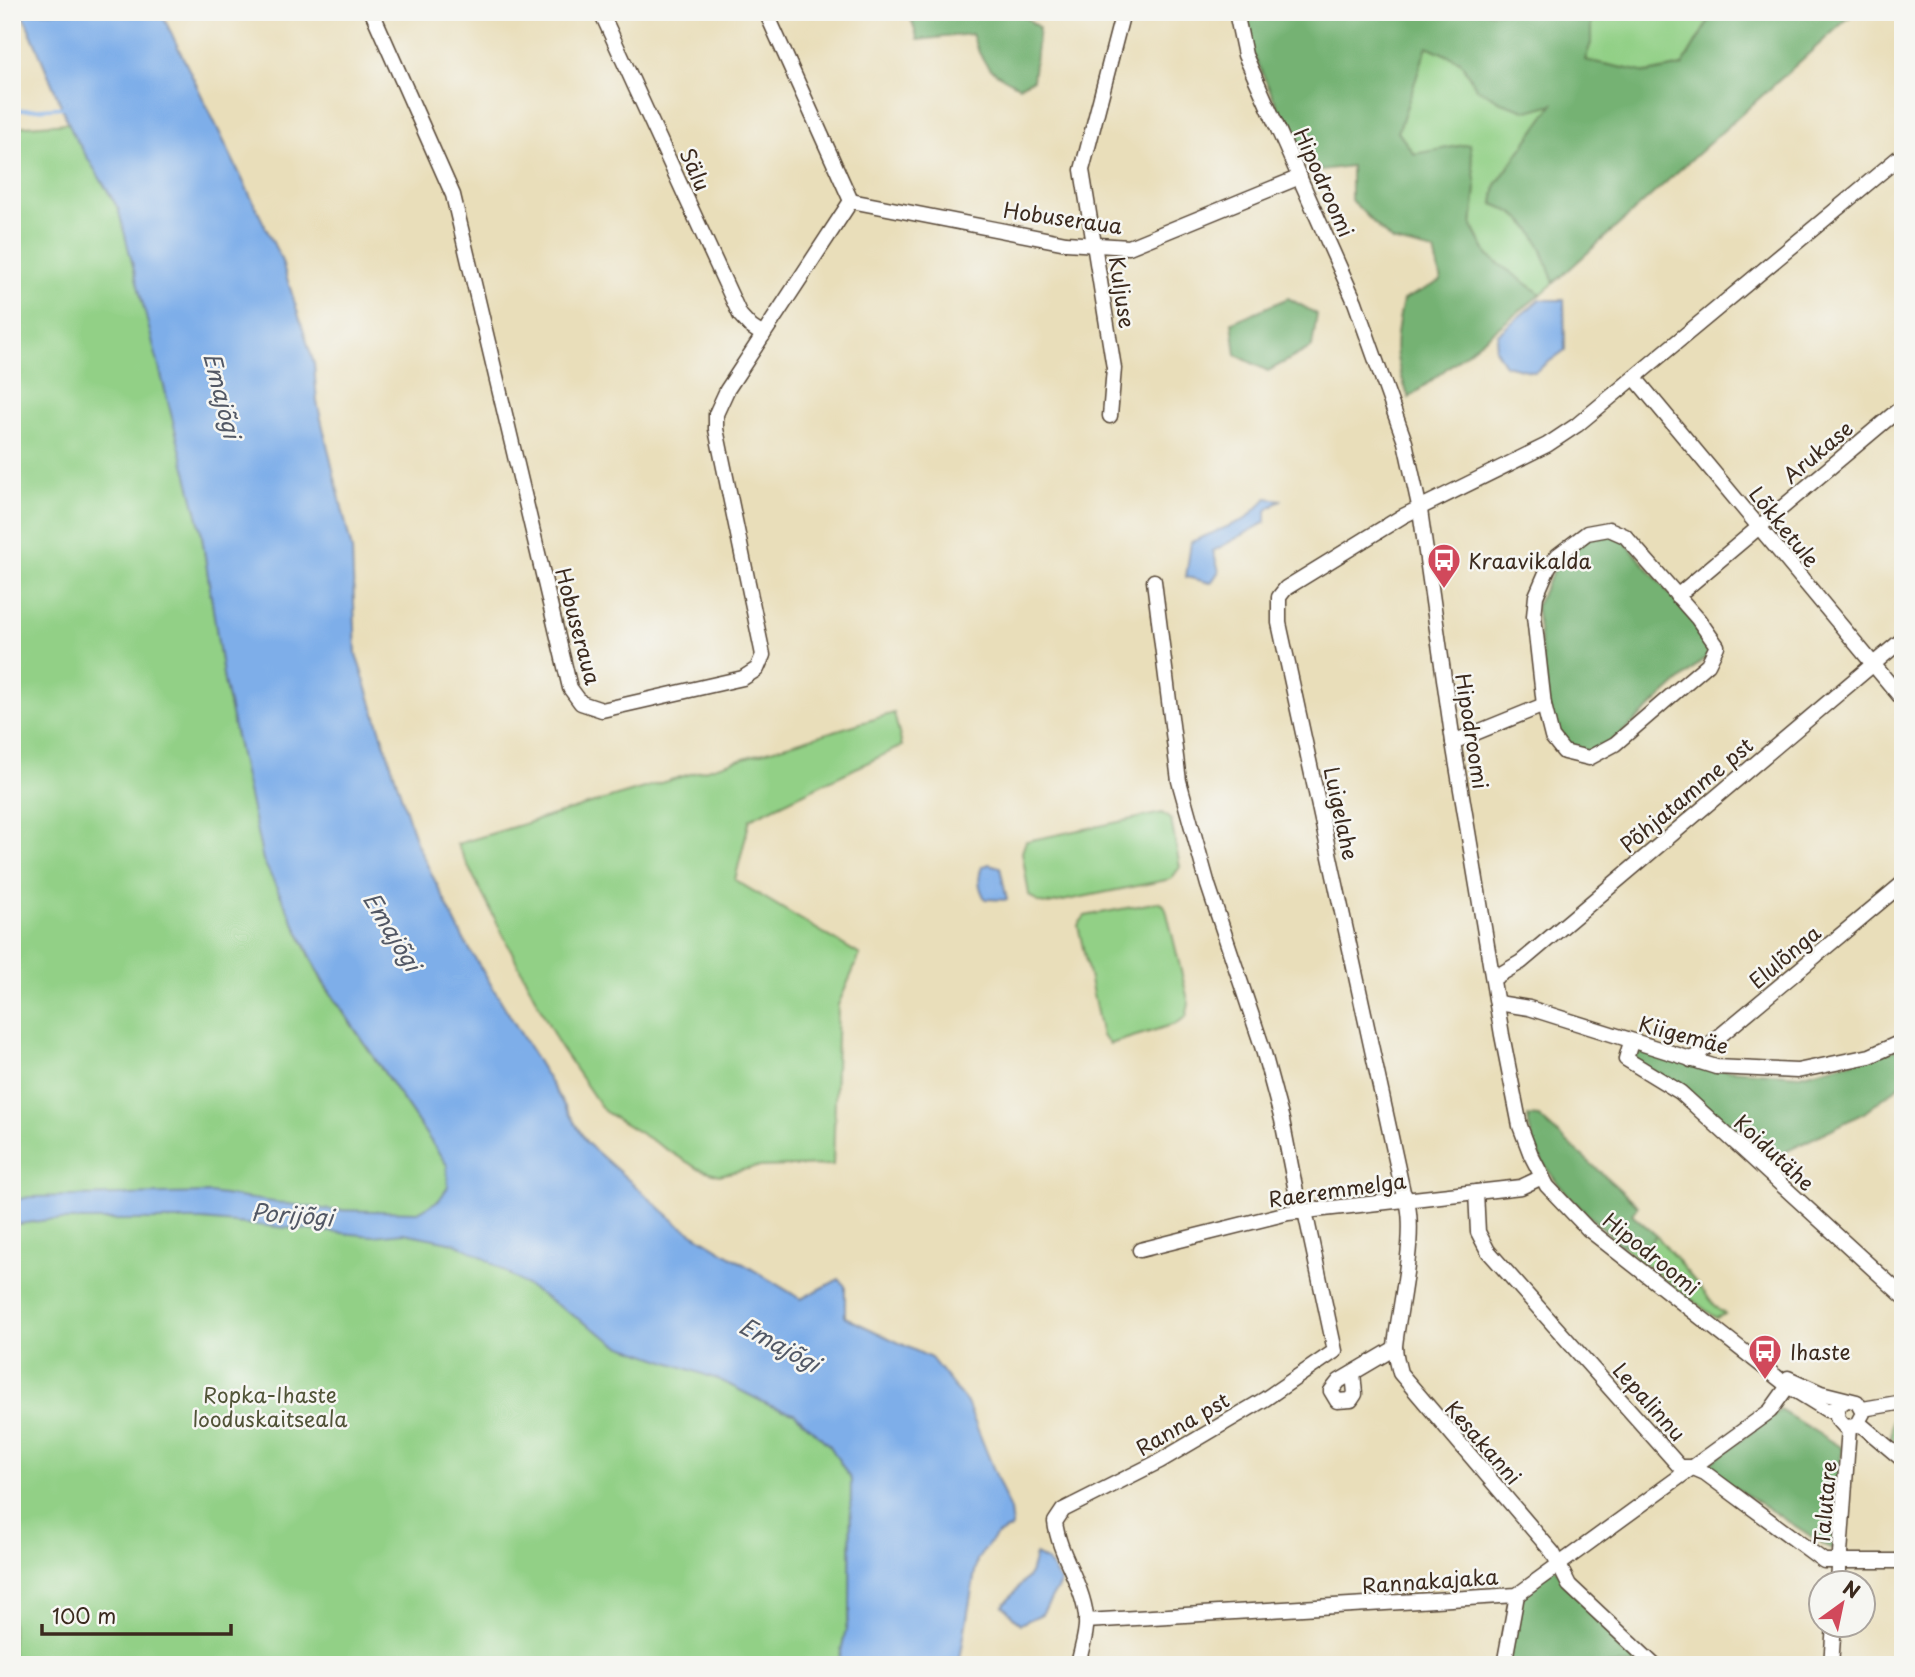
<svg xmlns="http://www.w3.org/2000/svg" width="1915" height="1677" font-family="'Playpen Sans',sans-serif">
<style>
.green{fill:#92d086;stroke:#667d52;stroke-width:2}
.forest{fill:#75b273;stroke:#586e48;stroke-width:2}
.water{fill:#7eaee9;stroke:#5c6c84;stroke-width:2}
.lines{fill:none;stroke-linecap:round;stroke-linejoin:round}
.stream{stroke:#7eaee9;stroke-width:3.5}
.minor-casing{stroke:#554535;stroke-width:17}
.minor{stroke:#fff;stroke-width:14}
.labels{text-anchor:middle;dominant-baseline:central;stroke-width:5;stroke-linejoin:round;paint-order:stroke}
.street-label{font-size:21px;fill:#3b2a1e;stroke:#f6f6f2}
.poi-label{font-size:21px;fill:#3b2a1e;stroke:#f6f6f2;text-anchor:start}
.park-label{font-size:21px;fill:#515438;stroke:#f6f6f2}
.water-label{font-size:23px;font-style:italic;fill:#525865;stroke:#f6f6f2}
</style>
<rect width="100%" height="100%" fill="#f6f6f2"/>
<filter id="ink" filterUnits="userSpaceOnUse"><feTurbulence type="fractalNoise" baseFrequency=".0143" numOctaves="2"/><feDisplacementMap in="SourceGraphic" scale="14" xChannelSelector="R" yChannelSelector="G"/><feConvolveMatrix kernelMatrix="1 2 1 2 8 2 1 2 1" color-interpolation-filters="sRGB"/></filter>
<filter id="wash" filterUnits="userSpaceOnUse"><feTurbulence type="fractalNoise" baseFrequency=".00686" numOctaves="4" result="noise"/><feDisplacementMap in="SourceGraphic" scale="28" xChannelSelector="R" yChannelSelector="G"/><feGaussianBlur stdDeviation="1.57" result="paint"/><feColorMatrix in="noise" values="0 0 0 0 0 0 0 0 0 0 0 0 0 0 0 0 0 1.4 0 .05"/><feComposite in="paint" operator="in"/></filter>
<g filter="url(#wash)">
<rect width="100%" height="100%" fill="#e9deba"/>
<g class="green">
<polygon points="1591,12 1714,12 1682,66 1647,73 1584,60 1591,43"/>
<polygon points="1427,46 1460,61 1476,88 1554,103 1496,185 1493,204 1515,212 1537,237 1554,283 1541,294 1488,256 1472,225 1476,187 1414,154 1398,132"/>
<polygon points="68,123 118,208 151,325 201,530 224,681 263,859 323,983 447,1165 449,1186 720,1380 771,1406 794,1413 830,1446 851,1480 850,1611 838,1665 12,1665 12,127"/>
<polygon points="894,713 902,746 750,819 735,880 860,955 838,1005 833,1165 756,1167 719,1175 697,1168 604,1111 560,1047 457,844"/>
<polygon points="1162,813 1171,820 1180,867 1171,879 1048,904 1039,903 1029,895 1022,852 1026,841"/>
<polygon points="1158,902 1164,905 1167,913 1189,1004 1186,1017 1175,1024 1110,1044 1102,1036 1078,925 1085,916"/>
<polygon points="1656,1235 1719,1310 1725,1314 1716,1318 1620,1245 1636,1239 1648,1246"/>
<polygon points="1897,1412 1903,1417 1903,1450 1891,1437 1893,1416"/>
</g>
<g class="forest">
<path d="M909,12h110l20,16 -6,52 -14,6c-30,-15 -37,-20 -47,-52l-54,6z"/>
<path d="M1243,12h348v31l-6,17 62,13 35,-7 32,-54h141l-301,271c-14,-39 -19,-64 -61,-79l3,-19 57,-81 -25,7 -27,-9 -25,-14 -16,-27 -33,-15 -29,86 16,22 56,-10 6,43 -4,39 16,30 53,38 -132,104c-16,-42 -16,-53 -6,-98l38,-19 -7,-30 -42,-10 -41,-41v-34l-30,4 -18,-8 -53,-115z"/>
<polygon points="1288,298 1317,314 1312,347 1268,371 1236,355 1232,322"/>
<polygon points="1591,533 1620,536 1712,643 1712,652 1606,747 1584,753 1561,744 1549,715 1536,605 1562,554"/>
<polygon points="1633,1045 1717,1069 1800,1075 1903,1048 1903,1083 1864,1113 1761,1164 1629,1059"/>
<path d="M1528,1116l11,1 99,89 -6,8 24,21 -8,12 -12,-8 -16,6c-37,-35 -89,-75 -92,-129z"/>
<polygon points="1780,1410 1842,1448 1833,1550 1704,1468"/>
<polygon points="1553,1566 1647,1665 1504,1665 1518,1593"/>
</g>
<g class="water">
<polygon points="22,12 161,12 281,259 314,364 317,402 352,550 356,654 416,842 464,940 587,1143 678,1224 801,1299 839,1279 845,1286 845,1317 931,1358 967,1403 1010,1510 1012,1528 995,1536 977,1560 959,1665 838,1665 850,1611 851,1480 830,1446 794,1413 771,1406 720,1380 619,1345 479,1255 454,1243 404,1233 373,1236 202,1220 47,1220 12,1225 12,1201 29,1197 210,1193 330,1210 418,1212 439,1200 448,1187 447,1165 324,983 263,860 224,681 201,530 118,208 73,134"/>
<polygon points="1539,300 1564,300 1565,350 1535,372 1505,365 1495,349 1498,334"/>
<polygon points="1267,498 1281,500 1266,511 1266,522 1213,551 1219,571 1211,583 1186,577 1191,542 1246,519"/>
<path d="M989,864l11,3 7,33 -22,-1c-6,-11 -8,-20 -3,-32z"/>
<polygon points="1035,1555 1047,1561 1061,1582 1042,1614 1020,1624 1003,1606 1030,1574"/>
</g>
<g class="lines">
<polyline class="stream" points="12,111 66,107"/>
</g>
</g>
<g filter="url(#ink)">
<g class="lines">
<defs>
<g id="minor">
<polyline points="372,12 453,195 570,688 581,703 602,710 743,678 757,669 763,655 716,429 716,414 727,390 851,201 766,12"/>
<polyline points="601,12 740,315 751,327 763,335"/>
<polyline points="1236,12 1245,55 1355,302 1405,442 1420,510 1453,742 1502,1035 1520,1126 1531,1155 1547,1186 1588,1229 1788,1386 1827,1410 1837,1410"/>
<polyline points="851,201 1066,243 1129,247 1300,177"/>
<polyline points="1635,378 1903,700"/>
<polyline points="1110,416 1114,368 1082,170 1123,12"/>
<polygon points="1609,529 1625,536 1698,619 1717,646 1708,664 1615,744 1589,758 1564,752 1552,737 1544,705 1534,616 1536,596 1549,566 1558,555 1587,533"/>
<polyline points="1154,581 1179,781 1208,885 1262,1046 1282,1120 1300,1212"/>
<polyline points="1677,596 1903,406"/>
<polyline points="1453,742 1544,705"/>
<polyline points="1494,978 1521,962 1903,639"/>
<polyline points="1498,1003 1529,1008 1716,1067 1797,1071 1870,1056 1903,1041"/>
<polyline points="1631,1042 1626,1059 1680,1092 1903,1296"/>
<polyline points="1691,1060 1903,883"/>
<polyline points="1476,1192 1478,1232 1488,1251 1680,1467 1691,1467 1705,1473 1824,1561 1903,1561"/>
<polyline points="1140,1250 1288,1213 1521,1187 1542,1177"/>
<polyline points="1353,1373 1355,1394 1351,1400 1337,1401 1331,1391 1339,1381 1395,1348"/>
<polyline points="1788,1378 1821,1393 1857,1402 1863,1413 1856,1426 1845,1427 1837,1418 1838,1406 1845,1401"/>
<polyline points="1863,1409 1903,1402"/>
<polyline points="1859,1423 1903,1460"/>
<polyline points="1838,1582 1849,1427"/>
<polyline points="1086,1621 1517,1595 1770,1411 1788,1386"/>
<path d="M1078,1665c3,-16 10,-33 8,-49 -4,-34 -27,-61 -31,-94l8,-12 97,-49 105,-62 70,-48 -30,-140"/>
<polyline points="1504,1665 1517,1595"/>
<path d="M1654,1665l-85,-80 -16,-32 -153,-180c-2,-9 -5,-18 -5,-27 3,-34 26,-126 8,-154l-124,-569v-26l7,-9 117,-72 144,-71 30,-20 326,-271"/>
<polyline points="1831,1665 1834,1624"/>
</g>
</defs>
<use href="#minor" class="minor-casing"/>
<use href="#minor" class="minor"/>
</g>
</g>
<defs>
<symbol id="bus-pin" viewBox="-11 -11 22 30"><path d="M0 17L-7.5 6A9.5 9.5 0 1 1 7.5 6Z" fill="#d1495b" stroke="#f6f6f2"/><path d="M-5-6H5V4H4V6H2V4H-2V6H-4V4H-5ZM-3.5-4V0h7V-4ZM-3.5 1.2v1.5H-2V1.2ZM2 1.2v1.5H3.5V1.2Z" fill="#fff"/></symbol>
</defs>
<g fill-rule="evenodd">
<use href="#bus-pin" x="1425" y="541" width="38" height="52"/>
<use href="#bus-pin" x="1746" y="1332" width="38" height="52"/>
</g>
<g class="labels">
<g class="street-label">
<text transform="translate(696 169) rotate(66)">Sälu</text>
<text transform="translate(1325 182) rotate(66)">Hipodroomi</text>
<text transform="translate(1063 217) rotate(8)">Hobuseraua</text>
<text transform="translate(1123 292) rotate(81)">Kuljuse</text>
<text transform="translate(1817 451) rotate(-40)">Arukase</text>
<text transform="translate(1785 526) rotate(51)">Lõkketule</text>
<text transform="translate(579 626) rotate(75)">Hobuseraua</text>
<text transform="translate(1473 731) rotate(81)">Hipodroomi</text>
<text transform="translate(1686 794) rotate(-40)">Põhjatamme pst</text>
<text transform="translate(1342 813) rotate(78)">Luigelahe</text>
<text transform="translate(1784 956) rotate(-40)">Elulõnga</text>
<text transform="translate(1684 1034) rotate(15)">Kiigemäe</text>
<text transform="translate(1775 1152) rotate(43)">Koidutähe</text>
<text transform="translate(1337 1189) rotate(-8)">Raeremmelga</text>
<text transform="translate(1652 1253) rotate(39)">Hipodroomi</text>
<text transform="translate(1650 1401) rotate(48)">Lepalinnu</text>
<text transform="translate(1182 1423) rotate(-30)">Ranna pst</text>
<text transform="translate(1484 1442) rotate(49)">Kesakanni</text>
<text transform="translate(1824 1503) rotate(-85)">Talutare</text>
<text transform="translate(1430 1580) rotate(-4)">Rannakajaka</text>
</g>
<g class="poi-label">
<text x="1468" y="560">Kraavikalda</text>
<text x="1790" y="1351">Ihaste</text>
</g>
<g class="park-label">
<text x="270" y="1394">Ropka-Ihaste<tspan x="270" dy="24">looduskaitseala</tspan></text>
</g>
<g class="water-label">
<text transform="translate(223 395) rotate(76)">Emajõgi</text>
<text transform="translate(393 931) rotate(59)">Emajõgi</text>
<text transform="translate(292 1214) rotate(4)">Porijõgi</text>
<text transform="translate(780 1344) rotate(29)">Emajõgi</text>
</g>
</g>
<rect width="1915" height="1677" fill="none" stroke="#f6f6f2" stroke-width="42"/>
<g transform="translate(1842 1604) rotate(33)"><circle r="33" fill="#f6f6f2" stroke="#aba49d" stroke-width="2"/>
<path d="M0-5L12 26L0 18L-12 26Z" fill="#d1495b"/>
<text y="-10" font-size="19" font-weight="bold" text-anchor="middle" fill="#3b2a1e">N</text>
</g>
<path d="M42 1624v10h189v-10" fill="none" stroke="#3b2a1e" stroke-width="3.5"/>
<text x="52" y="1624" font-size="21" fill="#3b2a1e" stroke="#f6f6f2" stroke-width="5" paint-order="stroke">100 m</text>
</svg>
